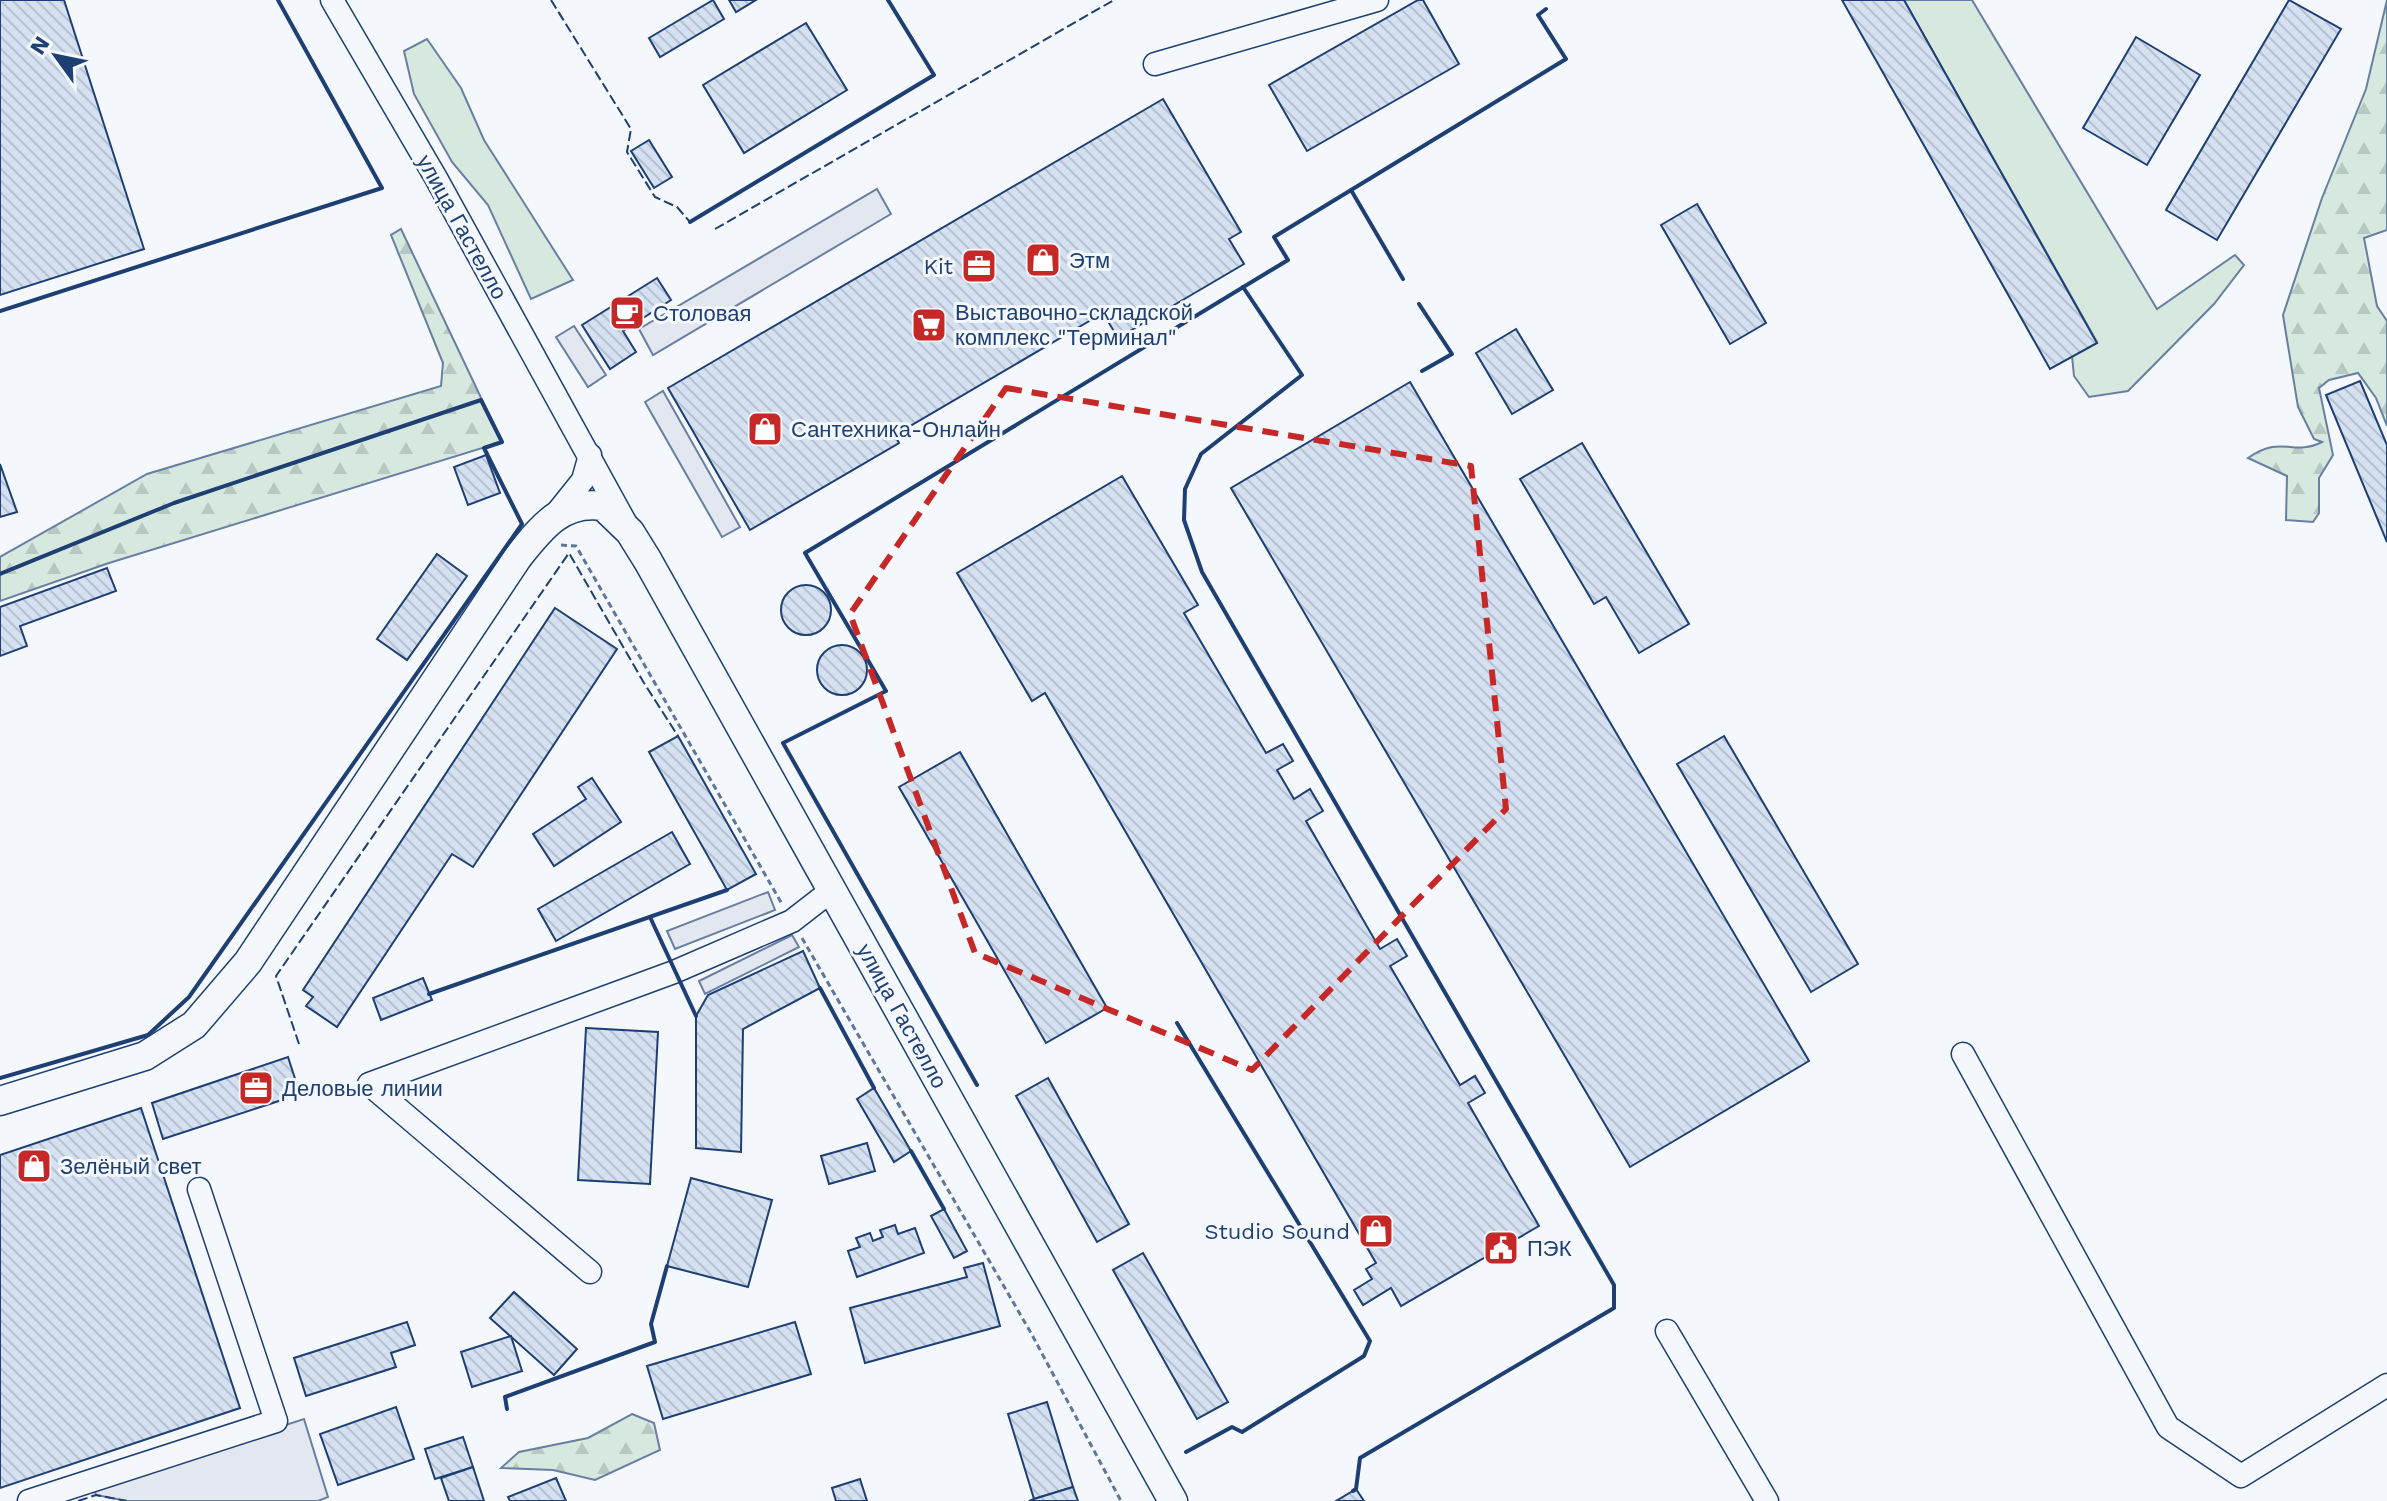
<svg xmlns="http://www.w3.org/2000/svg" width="2387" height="1501" font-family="'Work Sans',sans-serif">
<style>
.grass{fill:#d7e8df;stroke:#687fa3;stroke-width:2}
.forest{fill:url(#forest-firs);stroke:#687fa3;stroke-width:2}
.parking{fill:#e3e8f0;stroke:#687fa3;stroke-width:2}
.building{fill:url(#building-back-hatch);stroke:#1d3f73;stroke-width:2}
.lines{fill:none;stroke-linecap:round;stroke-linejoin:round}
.minor-casing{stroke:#1d3f73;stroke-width:25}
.major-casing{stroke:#1d3f73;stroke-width:31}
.path{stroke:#5e769c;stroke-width:3;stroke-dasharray:6 4;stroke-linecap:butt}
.minor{stroke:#f4f7fb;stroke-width:22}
.major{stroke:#f4f7fb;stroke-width:28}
.fence{stroke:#1d3f73;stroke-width:2;stroke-dasharray:10 4;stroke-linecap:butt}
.wall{stroke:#1d3f73;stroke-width:4}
.marked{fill:none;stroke:#c62828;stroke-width:6;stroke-dasharray:16 10;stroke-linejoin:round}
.labels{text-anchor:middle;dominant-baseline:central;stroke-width:6;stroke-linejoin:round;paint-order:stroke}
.street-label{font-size:22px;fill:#1d3f73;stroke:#f4f7fb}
.poi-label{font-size:22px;fill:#1d3f73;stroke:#f4f7fb;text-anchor:start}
</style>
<defs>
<pattern id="forest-firs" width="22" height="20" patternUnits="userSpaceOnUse" patternTransform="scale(2)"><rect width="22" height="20" fill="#d7e8df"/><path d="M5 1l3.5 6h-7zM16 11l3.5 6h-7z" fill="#b8c8c3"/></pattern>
<pattern id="building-back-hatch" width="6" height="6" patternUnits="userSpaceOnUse" patternTransform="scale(2)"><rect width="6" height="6" fill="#d5e0f0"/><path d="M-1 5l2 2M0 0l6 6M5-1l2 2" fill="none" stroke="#b6c1d1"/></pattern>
</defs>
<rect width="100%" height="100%" fill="#f4f7fb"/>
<g class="grass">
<polygon points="1904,0 1972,0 2157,309 2235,255 2244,265 2214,304 2128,391 2089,397 2074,376 2072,356 2097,342"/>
<polygon points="427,39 461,88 484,140 573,280 531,299 488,205 452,162 414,94 404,51"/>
</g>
<g class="forest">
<path d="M2387,0v230l-23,8 13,68 10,15v105l-11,-28 -18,-25 -29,7 -10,8 14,67 -14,23v35l-6,9 -27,-2 1,-44 -39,-18c35,-24 44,-1 74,-16l-8,-3 -16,-32 -15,-92 39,-117 44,-109z"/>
<polygon points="401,229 502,442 109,563 0,601 0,557 147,474 441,386 443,363 391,235"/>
<polygon points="632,1414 654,1423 660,1450 595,1480 553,1470 501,1468 519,1452 588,1438"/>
</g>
<g class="parking">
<polygon points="877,189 891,214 653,355 639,329"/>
<polygon points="574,326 606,375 588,387 556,337"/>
<polygon points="663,391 740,527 722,537 645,402"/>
<polygon points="768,892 775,910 675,949 667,931"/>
<polygon points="792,935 799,947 705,994 699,981"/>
<polygon points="304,1419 328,1497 318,1501 127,1501 96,1495 94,1487"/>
</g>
<g class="building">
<polygon points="0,0 64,0 144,249 0,295"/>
<polygon points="713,0 724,19 660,57 649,38"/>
<polygon points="729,0 756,0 736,12"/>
<polygon points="1418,0 1423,0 1459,64 1307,151 1269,85"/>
<polygon points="1842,0 1904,0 2097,343 2050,369"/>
<polygon points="2289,0 2341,29 2217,240 2166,210"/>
<polygon points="806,23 847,90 744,153 703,85"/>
<polygon points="2136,37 2200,75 2147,165 2083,128"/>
<polygon points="1163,99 1241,232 1229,239 1244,264 1118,338 1103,313 895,435 899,443 750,530 668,388"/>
<polygon points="649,140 672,177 654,188 631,151"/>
<polygon points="1697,204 1766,323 1730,344 1661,225"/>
<polygon points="657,278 671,300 623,331 636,352 610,369 582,325"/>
<polygon points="1516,329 1553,390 1512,414 1476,353"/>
<polygon points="2360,381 2387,445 2387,542 2326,395"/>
<polygon points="1410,382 1809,1061 1630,1167 1231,488"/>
<polygon points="1582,443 1689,624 1639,653 1606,597 1594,604 1520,479"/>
<polygon points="486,455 500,493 468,505 454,467"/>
<polygon points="0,464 17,512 0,517"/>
<polygon points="1122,476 1198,605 1184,613 1266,753 1283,744 1293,761 1277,770 1294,799 1310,789 1323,811 1306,821 1380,949 1397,939 1407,956 1390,966 1460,1085 1475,1076 1485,1093 1468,1103 1539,1226 1401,1306 1391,1288 1363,1305 1354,1290 1372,1279 1366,1269 1376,1263 1045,693 1032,701 957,573"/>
<polygon points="437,554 467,576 407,660 377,639"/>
<polygon points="107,568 116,591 20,626 27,646 0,656 0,607"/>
<circle cx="806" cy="610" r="25"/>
<polygon points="555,608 617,649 473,867 452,854 337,1027 306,1006 313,997 303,990"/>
<circle cx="842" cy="670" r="25"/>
<polygon points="678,736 756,874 727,890 649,752"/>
<polygon points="1724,736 1858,964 1811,992 1677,764"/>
<polygon points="960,752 1107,1008 1046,1043 899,787"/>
<polygon points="592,778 621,822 554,866 533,834 586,799 578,787"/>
<polygon points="672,832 690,864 556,941 538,909"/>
<polygon points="803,951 820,988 743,1029 741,1152 696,1148 696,1016 708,995"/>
<polygon points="423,978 432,1000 381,1020 373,998"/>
<polygon points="586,1028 658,1032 650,1184 578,1180"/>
<polygon points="288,1057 300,1094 163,1139 152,1103"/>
<polygon points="1048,1078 1129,1224 1097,1242 1016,1096"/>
<polygon points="874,1088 911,1151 894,1162 857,1099"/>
<polygon points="141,1108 240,1408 0,1488 0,1155"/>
<polygon points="867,1143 875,1171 829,1184 821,1156"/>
<polygon points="691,1178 772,1200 748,1287 667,1266"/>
<polygon points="944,1209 967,1251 954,1258 931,1216"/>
<polygon points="895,1225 898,1234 915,1228 924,1253 857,1277 848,1251 860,1247 856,1238 870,1233 873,1241 883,1237 880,1230"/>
<polygon points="1143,1253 1228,1402 1197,1419 1113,1270"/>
<polygon points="983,1263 1000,1326 865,1363 850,1308 967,1277 964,1268"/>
<polygon points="514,1292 577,1349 554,1375 490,1318"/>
<polygon points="407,1322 415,1345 391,1353 396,1367 306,1396 294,1358"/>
<polygon points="795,1322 811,1374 663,1419 647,1366"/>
<polygon points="511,1336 522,1371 472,1387 461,1352"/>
<polygon points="1047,1402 1073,1487 1034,1499 1008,1414"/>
<polygon points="396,1407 414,1459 338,1485 320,1434"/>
<polygon points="463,1437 473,1467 435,1479 425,1449"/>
<polygon points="473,1467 484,1501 449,1501 441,1478"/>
<polygon points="556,1478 566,1501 510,1501 508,1497"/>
<polygon points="860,1479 867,1501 836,1501 832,1488"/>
<polygon points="1073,1487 1078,1501 1029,1501 1034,1499"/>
<polygon points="1356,1489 1364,1501 1336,1501"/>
</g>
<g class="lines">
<defs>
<g id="minor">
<polyline points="332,0 436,178 625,522"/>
<polyline points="1155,64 1377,0"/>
<polyline points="555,515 583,480 590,455"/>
<polyline points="1963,1054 2168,1427 2241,1476 2387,1385"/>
<polyline points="590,1272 369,1084 674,972 792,921 832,890"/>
<polyline points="1667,1331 1767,1501"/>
<polyline points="29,1501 276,1421 199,1189"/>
</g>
<path id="major" d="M0,1101l145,-45 49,-31 54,-63 270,-405c23,-29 44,-57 85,-51l27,26 18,29 525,940"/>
</defs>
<use href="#minor" class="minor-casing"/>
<use href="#major" class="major-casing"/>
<g class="path">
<polyline points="561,545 576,546 782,904"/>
<polyline points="802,938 1031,1333 1121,1501"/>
</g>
<use href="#minor" class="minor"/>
<use href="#major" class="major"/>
<g class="fence">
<polyline points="551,0 631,129 627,152 655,197 677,207 690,222"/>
<polyline points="715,229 1114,0"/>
<polyline points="299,1044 276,976 569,553 644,683 678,736"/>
<polyline points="78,1501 96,1495 127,1501"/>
</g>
<g class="wall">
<polyline points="1351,190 1403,279"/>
<polyline points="690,222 934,75 888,0"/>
<polyline points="1243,287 1302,375 1201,454 1185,489 1184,520 1202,572 1614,1285 1614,1308 1360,1458 1356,1489 1353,1491"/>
<polyline points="1419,304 1452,354 1422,371"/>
<polyline points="0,311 382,188 278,0"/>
<polyline points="0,574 174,503 481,400 502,442 484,448 522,524 189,997 148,1035 0,1078"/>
<polyline points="650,917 696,1016"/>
<polyline points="820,988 874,1088"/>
<polyline points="429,994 727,890"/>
<polyline points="1177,1023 1370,1341 1364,1356 1242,1432 1232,1427 1186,1452"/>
<polyline points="977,1085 783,743 886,691 805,553 1288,260 1274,237 1566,59 1538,15 1546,9"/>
<polyline points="911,1151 944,1209"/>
<polyline points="507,1409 505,1397 655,1342 651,1324 667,1266"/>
</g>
</g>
<path class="marked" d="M1006,388l465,78 35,343 -254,261 -277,-117 -125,-339z"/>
<defs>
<symbol id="shop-square" viewBox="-11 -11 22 22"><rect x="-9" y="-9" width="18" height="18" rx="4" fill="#c62828" stroke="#f4f7fb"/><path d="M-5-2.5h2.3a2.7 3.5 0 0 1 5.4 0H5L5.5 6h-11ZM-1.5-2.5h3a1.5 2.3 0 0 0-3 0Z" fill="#fff"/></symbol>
<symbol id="office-square" viewBox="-11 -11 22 22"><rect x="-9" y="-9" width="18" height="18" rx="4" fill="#c62828" stroke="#f4f7fb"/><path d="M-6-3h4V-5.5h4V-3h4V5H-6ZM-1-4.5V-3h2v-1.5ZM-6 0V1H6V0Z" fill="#fff"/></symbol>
<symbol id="cafe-square" viewBox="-11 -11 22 22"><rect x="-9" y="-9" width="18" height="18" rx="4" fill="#c62828" stroke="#f4f7fb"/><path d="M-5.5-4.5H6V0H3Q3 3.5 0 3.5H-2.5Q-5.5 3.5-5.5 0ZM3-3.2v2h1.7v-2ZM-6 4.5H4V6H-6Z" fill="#fff"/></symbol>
<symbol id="supermarket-square" viewBox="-11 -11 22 22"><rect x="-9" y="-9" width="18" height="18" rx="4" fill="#c62828" stroke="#f4f7fb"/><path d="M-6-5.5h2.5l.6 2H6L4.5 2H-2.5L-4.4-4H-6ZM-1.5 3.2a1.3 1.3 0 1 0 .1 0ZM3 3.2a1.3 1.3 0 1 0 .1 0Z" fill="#fff"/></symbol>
<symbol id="civic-square" viewBox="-11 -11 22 22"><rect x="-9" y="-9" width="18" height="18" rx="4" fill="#c62828" stroke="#f4f7fb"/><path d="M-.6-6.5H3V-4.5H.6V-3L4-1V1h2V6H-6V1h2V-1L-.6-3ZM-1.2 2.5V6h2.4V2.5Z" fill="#fff"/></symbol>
</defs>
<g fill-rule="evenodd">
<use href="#shop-square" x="1023" y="240" width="40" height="40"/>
<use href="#office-square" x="959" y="246" width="40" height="40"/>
<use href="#cafe-square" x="607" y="293" width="40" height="40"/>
<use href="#supermarket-square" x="909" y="305" width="40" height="40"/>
<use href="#shop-square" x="745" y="409" width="40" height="40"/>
<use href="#office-square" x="236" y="1068" width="40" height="40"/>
<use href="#shop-square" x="14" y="1146" width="40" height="40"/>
<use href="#shop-square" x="1356" y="1211" width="40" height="40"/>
<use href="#civic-square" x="1481" y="1228" width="40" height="40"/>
</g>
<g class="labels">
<g class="street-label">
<text transform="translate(462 227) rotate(61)">улица Гастелло</text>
<text transform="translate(902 1016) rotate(61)">улица Гастелло</text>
</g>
<g class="poi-label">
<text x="1069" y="260">Этм</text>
<text x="953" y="266" text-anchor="end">Kit</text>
<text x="955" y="312">Выставочно-складской<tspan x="955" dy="25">комплекс "Терминал"</tspan></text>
<text x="653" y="313">Столовая</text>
<text x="791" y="429">Сантехника-Онлайн</text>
<text x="282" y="1088">Деловые линии</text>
<text x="60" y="1166">Зелёный свет</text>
<text x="1350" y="1231" text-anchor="end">Studio Sound</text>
<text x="1527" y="1248">ПЭК</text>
</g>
</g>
<g transform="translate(56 56) rotate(303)" stroke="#f4f7fb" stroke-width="6" paint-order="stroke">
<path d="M0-6L14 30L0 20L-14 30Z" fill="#1d3f73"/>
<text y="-12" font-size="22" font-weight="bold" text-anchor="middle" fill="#1d3f73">N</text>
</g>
</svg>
